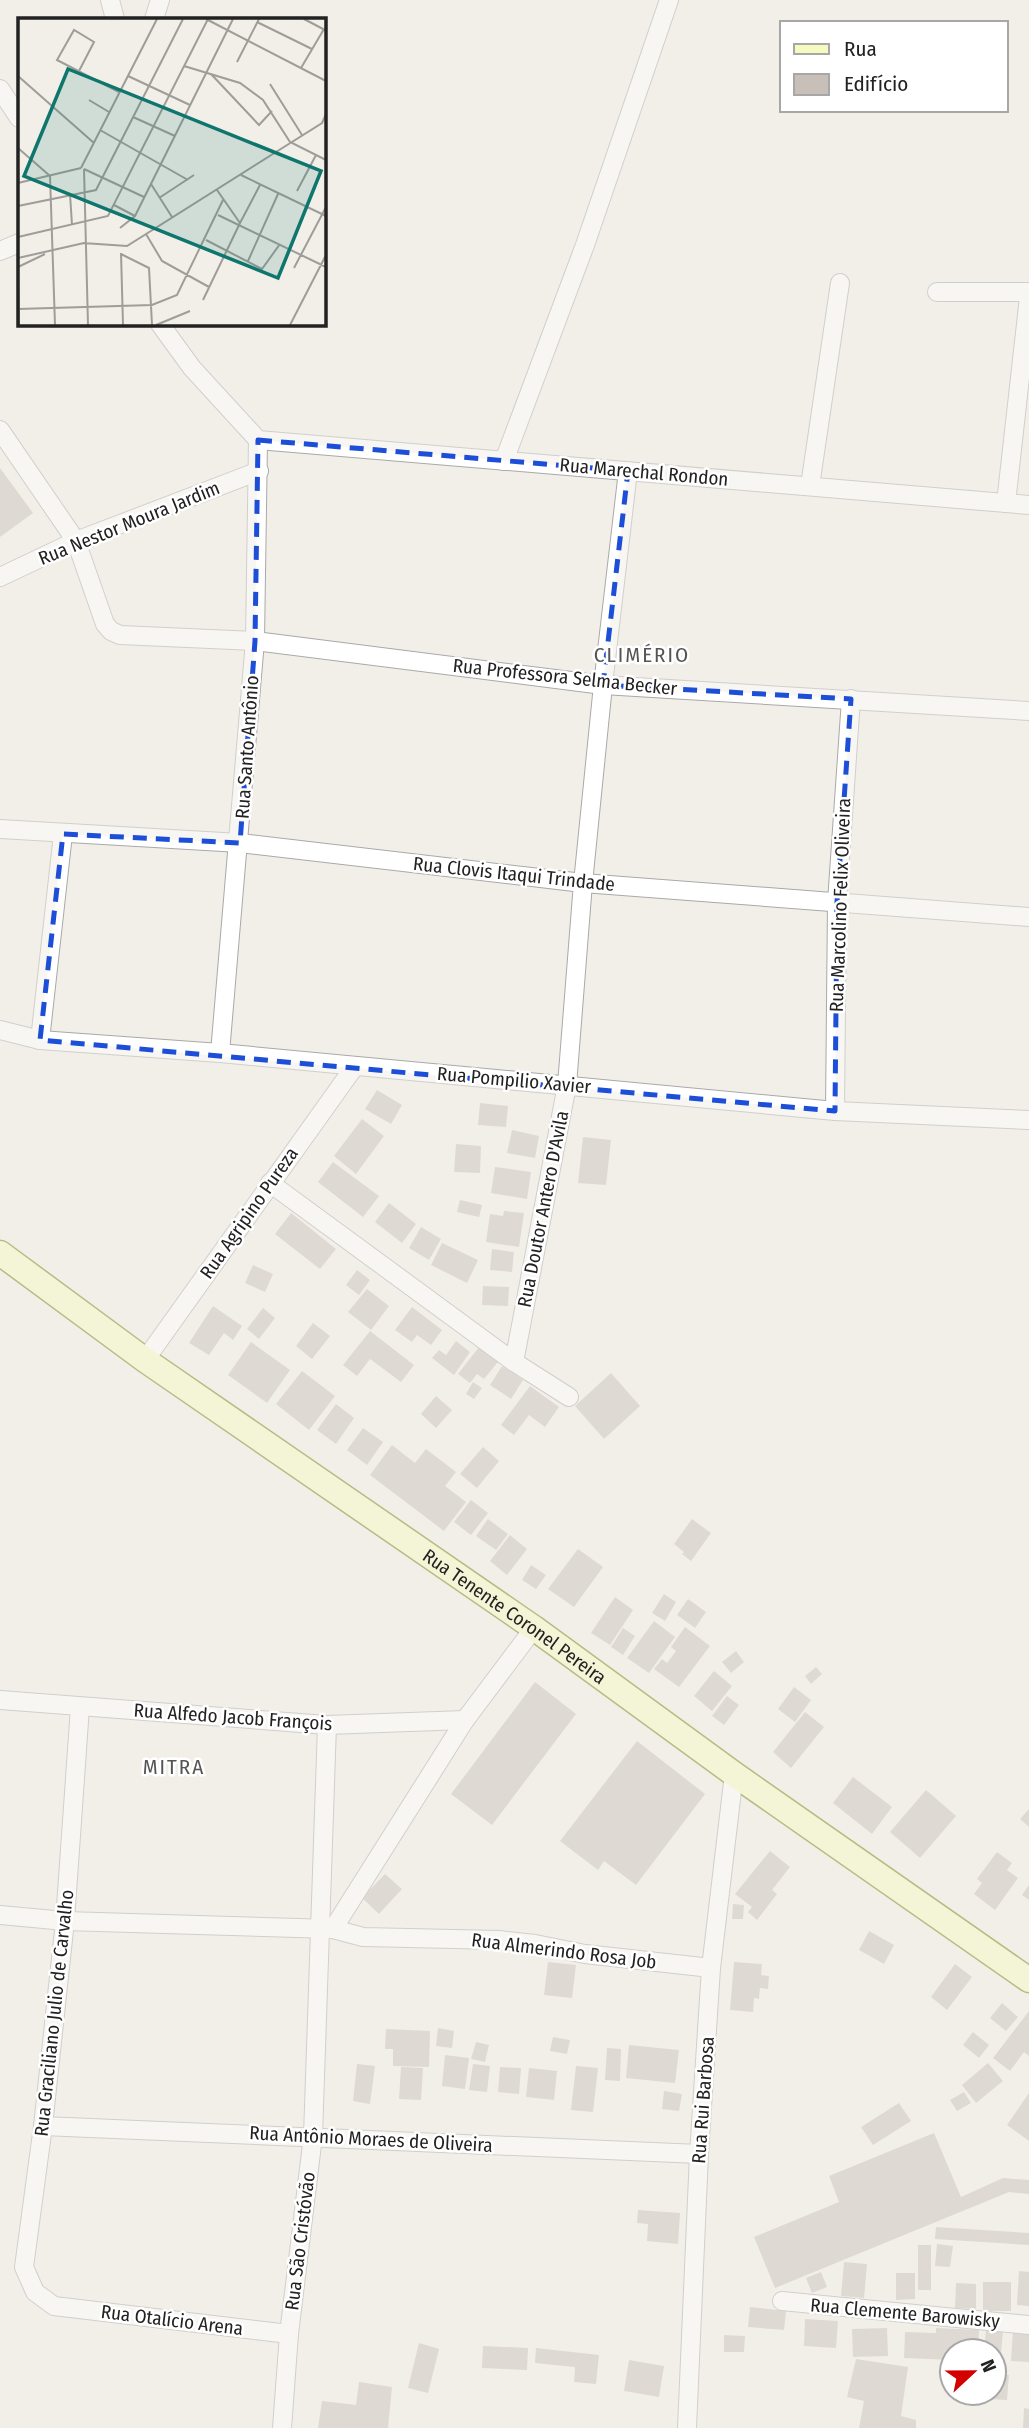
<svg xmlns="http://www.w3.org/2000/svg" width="1029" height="2428" font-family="'Fira Sans Condensed',sans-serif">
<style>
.building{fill:#c7bfb8}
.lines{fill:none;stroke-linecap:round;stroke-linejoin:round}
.minor-casing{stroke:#a9a9a9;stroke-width:20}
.secondary-casing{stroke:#707d05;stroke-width:27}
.minor{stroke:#fff;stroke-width:18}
.secondary{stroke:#f7fabf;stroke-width:24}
.marked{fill:none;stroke:#1d4ed8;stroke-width:5;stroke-dasharray:14 9;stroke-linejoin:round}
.labels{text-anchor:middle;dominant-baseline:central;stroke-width:5;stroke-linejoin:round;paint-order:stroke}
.street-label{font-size:19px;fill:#222;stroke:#fff}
.neighbourhood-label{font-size:21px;letter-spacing:2px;fill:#555;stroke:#fff}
.inset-road{fill:none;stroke:#9f9d99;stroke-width:2}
.view{fill:#0f766e;fill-opacity:0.15;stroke:#0f766e;stroke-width:3.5}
.inset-edge{fill:none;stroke:#222;stroke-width:3.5}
</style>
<rect width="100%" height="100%" fill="#f2efe9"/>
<g class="building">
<polygon points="0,468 33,513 0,537"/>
<polygon points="377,1090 402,1105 391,1124 365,1109"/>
<polygon points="480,1103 508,1106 506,1127 478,1125"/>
<polygon points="362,1119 384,1136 356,1174 334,1156"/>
<polygon points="512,1130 539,1136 535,1158 507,1153"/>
<polygon points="583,1137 611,1140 606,1185 578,1183"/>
<polygon points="456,1144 481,1146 480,1173 454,1172"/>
<polygon points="333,1162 379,1196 363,1217 318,1182"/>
<polygon points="495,1167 531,1172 527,1199 491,1193"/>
<polygon points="460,1200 482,1205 479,1217 457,1212"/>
<polygon points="389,1203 416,1224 402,1243 375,1222"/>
<polygon points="504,1211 524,1213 519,1247 486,1242 490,1214 503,1216"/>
<polygon points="291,1213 336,1249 320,1269 275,1234"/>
<polygon points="421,1227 441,1239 429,1260 409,1248"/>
<polygon points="442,1243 478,1260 467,1283 431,1265"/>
<polygon points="492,1249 514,1252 512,1272 490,1270"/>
<polygon points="253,1265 273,1274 265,1292 245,1283"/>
<polygon points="357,1270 370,1280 359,1295 346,1285"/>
<polygon points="483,1286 509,1287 508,1306 482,1305"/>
<polygon points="367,1289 389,1306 371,1330 348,1312"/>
<polygon points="213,1306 242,1326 233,1340 224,1333 209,1355 189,1343"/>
<polygon points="412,1307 442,1330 431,1345 417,1335 412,1342 395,1330"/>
<polygon points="263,1308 275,1318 259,1339 247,1329"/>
<polygon points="313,1323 330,1336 312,1359 296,1346"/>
<polygon points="370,1331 414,1365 401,1382 370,1359 357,1376 343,1365"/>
<polygon points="456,1341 470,1352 454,1375 432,1358 439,1350 446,1355"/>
<polygon points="251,1342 290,1370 267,1403 228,1375"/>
<polygon points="479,1347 498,1362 484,1379 477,1374 470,1383 458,1374"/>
<polygon points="502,1366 523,1380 511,1399 490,1385"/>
<polygon points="302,1371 335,1396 309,1430 276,1404"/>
<polygon points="611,1373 640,1406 604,1439 575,1406"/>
<polygon points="473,1382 482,1388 474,1399 466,1394"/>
<polygon points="530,1386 559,1407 545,1427 529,1415 514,1435 501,1425"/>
<polygon points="436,1396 452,1410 436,1428 421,1414"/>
<polygon points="336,1404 354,1418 336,1444 317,1430"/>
<polygon points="363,1428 383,1442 367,1465 347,1450"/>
<polygon points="392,1445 415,1463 426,1449 456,1472 445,1486 466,1502 444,1531 370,1475"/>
<polygon points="483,1447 499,1461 477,1488 460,1474"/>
<polygon points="471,1500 488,1513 471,1535 454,1522"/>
<polygon points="488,1519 508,1534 496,1550 476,1536"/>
<polygon points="692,1519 711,1533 691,1561 682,1554 684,1552 674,1544"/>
<polygon points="510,1535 527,1549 507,1575 490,1561"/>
<polygon points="578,1549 603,1567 574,1607 548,1589"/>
<polygon points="531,1565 546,1575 536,1589 522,1580"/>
<polygon points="664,1594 676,1602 665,1621 652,1613"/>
<polygon points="615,1597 633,1610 610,1645 591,1633"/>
<polygon points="688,1599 706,1612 695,1628 677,1615"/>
<polygon points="654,1621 675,1637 649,1673 627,1658"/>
<polygon points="685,1627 710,1646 679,1687 654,1669 662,1659 667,1663 676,1651 671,1647"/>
<polygon points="623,1628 635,1636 623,1655 611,1647"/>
<polygon points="736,1651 744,1662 731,1673 722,1662"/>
<polygon points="816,1667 822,1674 811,1684 805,1676"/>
<polygon points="714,1671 732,1686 712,1711 694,1696"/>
<polygon points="535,1682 576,1714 492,1825 451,1794"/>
<polygon points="794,1687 811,1700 795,1722 778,1709"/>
<polygon points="727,1696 739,1705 724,1725 712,1716"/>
<polygon points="805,1712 824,1727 791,1768 773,1752"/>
<polygon points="637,1741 705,1794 636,1885 604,1861 598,1870 560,1841"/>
<polygon points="853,1777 892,1807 872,1834 833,1803"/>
<polygon points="926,1790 956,1816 920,1858 890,1832"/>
<polygon points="1029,1809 1029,1827 1020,1819"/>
<polygon points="770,1851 790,1867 772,1890 777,1894 757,1920 748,1912 752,1907 735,1894"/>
<polygon points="997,1852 1012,1863 1007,1870 1018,1878 995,1910 974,1894 982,1883 977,1879"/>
<polygon points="385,1874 402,1889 379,1914 362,1898"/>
<polygon points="1029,1885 1029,1900 1022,1895"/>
<polygon points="733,1904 744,1905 743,1919 732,1919"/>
<polygon points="869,1931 894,1945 884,1964 859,1950"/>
<polygon points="548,1962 576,1965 572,1998 544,1995"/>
<polygon points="734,1962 762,1964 761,1975 769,1976 768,1989 760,1988 759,1999 754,1998 753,2012 730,2010"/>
<polygon points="955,1964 972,1977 947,2010 931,1997"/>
<polygon points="1002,2003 1018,2017 1006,2031 990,2018"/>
<polygon points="1029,2011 1029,2056 1024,2052 1010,2071 993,2058"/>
<polygon points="438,2028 454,2031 452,2048 436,2046"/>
<polygon points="386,2029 430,2031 429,2067 393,2066 393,2049 385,2049"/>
<polygon points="973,2032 989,2045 979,2058 963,2045"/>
<polygon points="553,2037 570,2040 567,2054 550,2051"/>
<polygon points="476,2042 489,2045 485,2062 471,2059"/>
<polygon points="629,2045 679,2050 675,2083 626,2078"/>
<polygon points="607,2048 621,2049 620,2081 605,2080"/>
<polygon points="445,2055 469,2058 465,2089 442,2086"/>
<polygon points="988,2063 1003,2081 976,2103 962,2085"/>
<polygon points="357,2064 375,2066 370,2104 353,2101"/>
<polygon points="473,2064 490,2066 487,2092 469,2090"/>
<polygon points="576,2066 598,2068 593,2112 571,2110"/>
<polygon points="401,2067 423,2068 421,2100 399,2099"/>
<polygon points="500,2067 521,2068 519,2094 498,2092"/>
<polygon points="529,2068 557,2071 554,2100 526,2097"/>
<polygon points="664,2091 682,2094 679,2111 662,2109"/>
<polygon points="964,2092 971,2103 957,2111 950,2100"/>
<polygon points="1029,2093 1029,2141 1007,2125"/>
<polygon points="899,2103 911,2121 873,2145 861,2127"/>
<polygon points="934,2133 961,2197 1003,2178 1029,2180 1029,2194 1009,2192 775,2288 754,2237 839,2202 829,2176"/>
<polygon points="638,2210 680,2213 678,2244 647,2241 648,2224 637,2223"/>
<polygon points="936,2227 1029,2233 1029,2245 935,2239"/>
<polygon points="937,2244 953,2246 950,2267 935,2266"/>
<rect x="918" y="2245" width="13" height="45"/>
<polygon points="844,2262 867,2264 864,2298 841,2296"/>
<polygon points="1019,2271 1029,2272 1029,2306 1017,2305"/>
<polygon points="821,2272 827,2287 812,2293 806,2278"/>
<polygon points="896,2273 915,2273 915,2299 896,2300"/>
<rect x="983" y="2282" width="28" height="29"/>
<polygon points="956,2283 976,2284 976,2309 955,2308"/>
<polygon points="750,2307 786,2311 784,2330 748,2327"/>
<polygon points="805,2319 838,2321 836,2348 804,2346"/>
<polygon points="887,2328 888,2356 853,2357 852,2329"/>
<polygon points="936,2328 979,2330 978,2351 952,2351 952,2360 904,2358 905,2332 936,2333"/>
<polygon points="986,2329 1003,2331 1000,2365 994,2365 994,2351 984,2351"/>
<polygon points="1013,2330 1029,2331 1029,2362 1011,2361"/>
<polygon points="724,2335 745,2336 744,2352 724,2352"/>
<polygon points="419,2343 439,2349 428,2393 408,2388"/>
<polygon points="483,2346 528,2348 527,2370 482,2368"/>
<polygon points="536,2348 599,2355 596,2384 574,2382 575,2367 535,2363"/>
<polygon points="856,2359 908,2367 901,2416 916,2420 916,2428 859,2428 864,2401 847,2397"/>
<polygon points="629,2360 664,2366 659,2397 624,2391"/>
<polygon points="994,2373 1009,2375 1007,2400 969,2398 969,2393 994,2393"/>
<polygon points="359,2382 392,2387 388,2428 318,2428 322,2401 356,2405"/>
<polygon points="1024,2408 1029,2409 1029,2428 1023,2428"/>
</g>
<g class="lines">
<defs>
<g id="minor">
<polyline points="110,0 115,19"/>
<polyline points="154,19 160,0"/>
<polyline points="0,89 19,118"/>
<polyline points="0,251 19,243"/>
<polyline points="937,292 1029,292"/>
<polyline points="160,324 192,368 258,440"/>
<polyline points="0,430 76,541 105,624 111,631 120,635 255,641 603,685 1029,711"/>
<polyline points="258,440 1029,505"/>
<polyline points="504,461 585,245 669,0"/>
<polyline points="810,486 840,283"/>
<polyline points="1006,503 1029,297"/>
<polyline points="0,577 76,541 259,471"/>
<polyline points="0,829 240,843 583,883 1029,917"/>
<polyline points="0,1030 40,1040 220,1053 835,1111 1029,1120"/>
<polyline points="40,1040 63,834"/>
<polyline points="220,1053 255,641 258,440"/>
<polyline points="835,1111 837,902 851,699"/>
<polyline points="270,1183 514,1362 569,1397"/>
<polyline points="145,1360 355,1066"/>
<polyline points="514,1362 567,1085 583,883 603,685 628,471"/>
<polyline points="0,1700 327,1725 465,1720"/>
<polyline points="80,1707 65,1921 43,2126 24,2267 35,2292 54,2306 289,2334"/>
<polyline points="0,1915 65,1921 333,1929 465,1720 534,1628"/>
<polyline points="333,1929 363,1937 499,1940 535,1944 585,1954 711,1968"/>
<polyline points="43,2126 699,2154"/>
<polyline points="782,2301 1029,2325"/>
<polyline points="282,2428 289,2334 313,2136 327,1725"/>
<polyline points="687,2428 699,2154 711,1968 734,1774"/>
</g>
<g id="secondary">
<path id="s1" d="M0,1253l145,107 389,268 200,146 295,206"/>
</g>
</defs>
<use href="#minor" class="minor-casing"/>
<use href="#secondary" class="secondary-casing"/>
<use href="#minor" class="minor"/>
<use href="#secondary" class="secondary"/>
</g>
<path d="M0 0H1029V2428H0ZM258,440l370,31 -25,214 248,14 -14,203 -2,209 -795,-71 23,-206 177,9 15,-202z" fill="#f2efe9" fill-opacity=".55" fill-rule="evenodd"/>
<path class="marked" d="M258,440l370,31 -25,214 248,14 -14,203 -2,209 -795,-71 23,-206 177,9 15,-202z"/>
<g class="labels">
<g class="street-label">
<text transform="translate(644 472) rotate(5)">Rua Marechal Rondon</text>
<text transform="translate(129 523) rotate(-22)">Rua Nestor Moura Jardim</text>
<text transform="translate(565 677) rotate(6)">Rua Professora Selma Becker</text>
<text transform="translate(247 747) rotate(-86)">Rua Santo Antônio</text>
<text transform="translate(514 874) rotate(6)">Rua Clovis Itaqui Trindade</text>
<text transform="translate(840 905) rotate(-88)">Rua Marcolino Felix Oliveira</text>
<text transform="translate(514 1080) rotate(5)">Rua Pompilio Xavier</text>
<text transform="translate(543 1209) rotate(-79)">Rua Doutor Antero D'Avila</text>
<text transform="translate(249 1213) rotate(-55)">Rua Agripino Pureza</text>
<text stroke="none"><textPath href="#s1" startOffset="630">Rua Tenente Coronel Pereira</textPath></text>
<text transform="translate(233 1717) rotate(4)">Rua Alfedo Jacob François</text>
<text transform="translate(564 1951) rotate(7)">Rua Almerindo Rosa Job</text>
<text transform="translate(54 2013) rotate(-84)">Rua Graciliano Julio de Carvalho</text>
<text transform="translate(703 2100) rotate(-86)">Rua Rui Barbosa</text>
<text transform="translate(371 2139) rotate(3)">Rua Antônio Moraes de Oliveira</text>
<text transform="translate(300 2241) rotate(-83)">Rua São Cristóvão</text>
<text transform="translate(905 2313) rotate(5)">Rua Clemente Barowisky</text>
<text transform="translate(172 2320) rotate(7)">Rua Otalício Arena</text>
</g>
<g class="neighbourhood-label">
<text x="642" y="655">CLIMÉRIO</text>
<text x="174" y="1767">MITRA</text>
</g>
</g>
<g transform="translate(18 18)">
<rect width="308" height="308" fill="#f2efe9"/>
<path class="inset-road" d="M188,1l120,62M286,1l21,11M239,4l55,27M219,44l22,-43M166,48l56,17 23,17 27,42 36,18M283,50l23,-39M61,53l15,-29 -20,-12 -17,30 62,32M193,56l48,51 13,-14M0,58l76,67M110,58l62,29M252,66l32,51M71,82l20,12M115,99l42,19M82,112l88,50M0,130l32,28 5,149M63,150l76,-149M66,151l4,156M66,151l60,28M223,157l85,41M0,165l63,-15M133,166l21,33M279,173l19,-36M52,176l2,31M141,180l35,-23M96,187l21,11M0,188l78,-16 87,-171M200,197l108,52M222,205l20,-38M102,210l15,-12 98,-197M0,214v34M128,216l16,27 47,26M0,219l90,-21 100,-197M188,222l56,29 18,-25M65,225l44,3 195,-123 4,-9M103,235l2,72M103,236l28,14 3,57M0,240l66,-15M230,243l30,-67M0,249l27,-13M276,250l32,-61M0,259l1,48M185,282l37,-77 -23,-33M0,291l134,-4 25,-10 46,-95M138,307l34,-14M272,307l36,-70"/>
<path class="view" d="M50,51l253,102 -43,107 -254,-102z"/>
<rect width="308" height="308" class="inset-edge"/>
</g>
<rect x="780" y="21" width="228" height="91" fill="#ffffff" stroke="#a7a7a7" stroke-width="2"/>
<rect x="794" y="44" width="35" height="10" fill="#f7fabf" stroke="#a7a7a7" stroke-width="2"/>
<text x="844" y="56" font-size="21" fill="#222222">Rua</text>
<rect x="794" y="74" width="35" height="21" fill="#c7bfb8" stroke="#a7a7a7" stroke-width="2"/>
<text x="844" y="91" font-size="21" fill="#222222">Edifício</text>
<g transform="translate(973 2372) rotate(68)"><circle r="33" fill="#ffffff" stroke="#a7a7a7" stroke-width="2"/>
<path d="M0-5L12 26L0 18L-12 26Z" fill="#d40000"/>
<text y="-10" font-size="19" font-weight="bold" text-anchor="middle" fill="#222222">N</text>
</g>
</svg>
